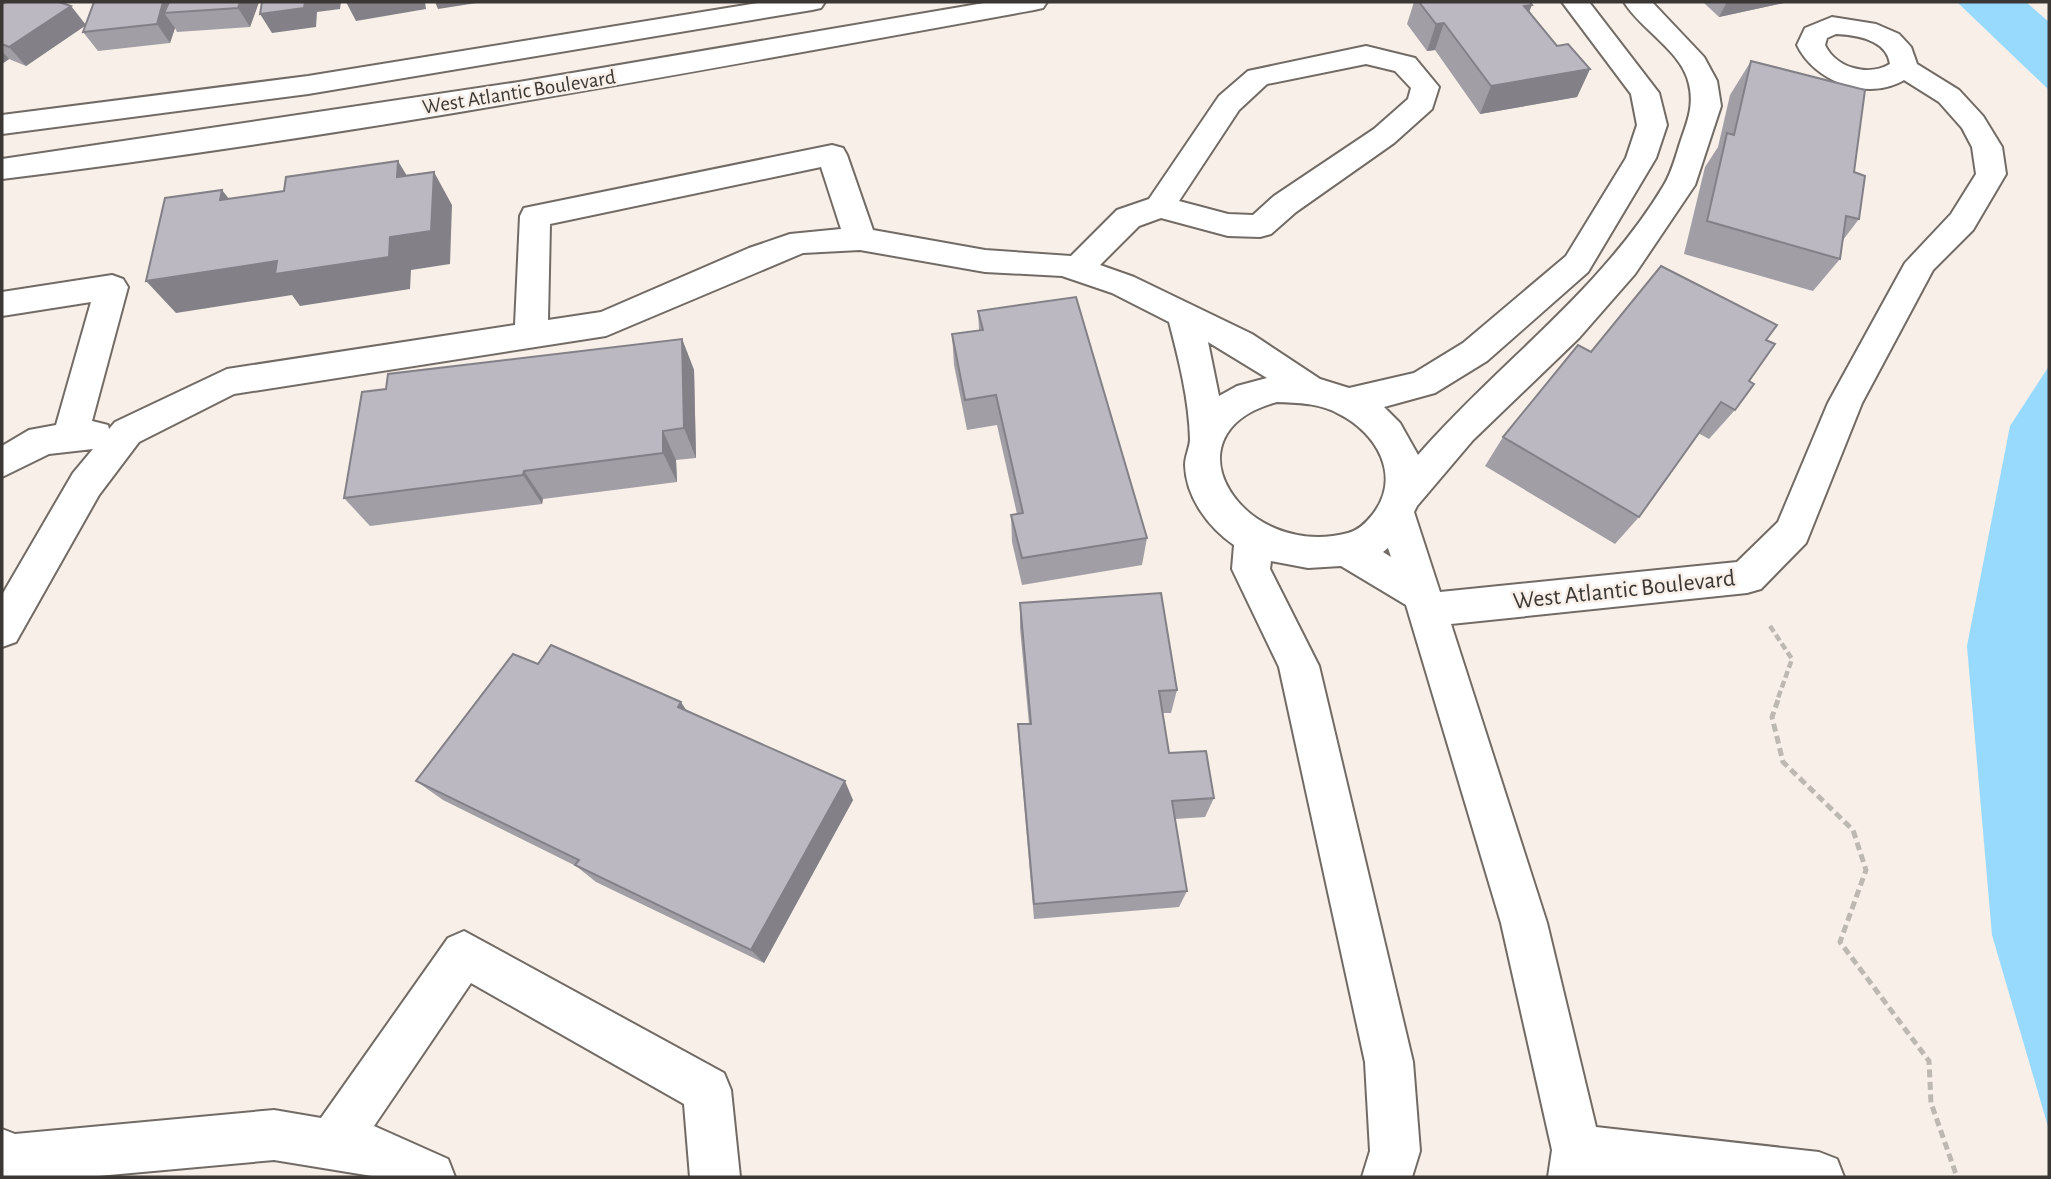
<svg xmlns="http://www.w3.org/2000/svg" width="2051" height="1179" font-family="'Alegreya Sans',sans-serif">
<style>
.water{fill:#98dafd}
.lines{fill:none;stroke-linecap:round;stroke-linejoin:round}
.minor-casing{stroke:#726b65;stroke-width:4}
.major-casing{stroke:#726b65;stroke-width:4}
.path-far1{stroke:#beb8b2;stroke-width:4.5;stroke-dasharray:7 3.5;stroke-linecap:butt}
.path{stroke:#beb8b2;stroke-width:5;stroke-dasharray:8 4.5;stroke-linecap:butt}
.minor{fill:#fff;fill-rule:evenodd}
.major{fill:#fff;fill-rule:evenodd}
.wall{fill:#a19ea6}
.shaded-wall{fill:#838187}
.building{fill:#bbb8c1;stroke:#838187;stroke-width:2}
.labels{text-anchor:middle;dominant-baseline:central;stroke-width:5;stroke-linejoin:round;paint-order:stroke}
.far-street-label{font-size:21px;fill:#3a3734;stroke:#f7efe8}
.street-label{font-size:24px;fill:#3a3734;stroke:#f7efe8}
</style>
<rect width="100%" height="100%" fill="#f7efe8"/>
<g class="water">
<polygon points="1957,2 2026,2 2049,22 2049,90"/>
<polygon points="2049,366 2049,1130 1992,935 1967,646 2010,426"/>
</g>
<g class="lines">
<defs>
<g id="minor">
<path d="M1562,2h27l70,91 8,32 -11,33 -68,114 -101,89 -52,32 -51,14 16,16 18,32c80,-92 182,-163 246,-270 8,-13 12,-30 17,-45 7,-20 13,-35 8,-56 -7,-33 -48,-54 -65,-82h28l52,55 13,24 4,25 -26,79 -60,89 -56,64 -106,102 -56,66 -3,6 26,80 297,-30 41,-40 50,-119 77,-140 46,-49 25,-40 -4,-27 -10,-19 -23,-26 -35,-22c-37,22 -90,1 -107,-35l8,-17 27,-11 44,7 23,10 12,13 6,17 42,26 24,26 19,31 4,27 -33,56 -40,40 -71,133 -56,140 -45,46 -14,4 -296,31 96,299 49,204 223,25 18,7 7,18h-296l4,-27 -51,-227 -95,-318 -65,-39 -33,2 -37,-7 -1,8 49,97 94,396 7,89 -8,26h-50l8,-26 -5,-89 -86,-395 -47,-98 2,-24c-25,-17 -48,-47 -49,-80 0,-9 5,-18 5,-26 -1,-39 -11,-79 -21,-117l-57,-29 -50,-17 -77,-4 -125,-22 -57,3 -197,83 -372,58 -95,48 -40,53 -83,147 -14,5v-52l71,-122 20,-24 -44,5 -47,23v-31l27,-16 27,-5 35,-123 -89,14v-24l110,-17 11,4 5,8 -36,134 16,4 1,4 6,-7 112,-53 288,-44 5,-109 4,-8 308,-63 11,3 4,7 26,75 112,20 86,6 46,-46 32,-11 70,-103 29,-25 118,-25 49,12 24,29 -7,22 -38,34 -98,69 -25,22 -11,3 -32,-1 -67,-18 -22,8 -39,39 34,12 118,57 68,45 29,9 65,-15 49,-30 103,-87 60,-98 11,-33 -6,-31zM1836,34c21,1 51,6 54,30 -22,13 -54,4 -65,-19l2,-7zM1366,64l29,7 16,17 -3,11 -34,30 -100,67 -21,19 -25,-1 -49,-13 60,-91 28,-26zM821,167l20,62 -51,5 -41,14 -148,64 -53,8 2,-96zM1208,342l59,36 -30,8 -18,10zM1277,402c22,1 43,1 62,12 38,19 63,62 34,100 -7,9 -14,16 -25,19 -105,28 -188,-100 -71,-131zM1388,548l3,9 -8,-5z"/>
<polygon points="464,931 724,1073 731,1090 740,1177 690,1177 684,1104 471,983 374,1126 448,1159 455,1177 378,1177 274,1160 87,1177 2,1177 2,1129 15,1134 274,1110 321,1118 448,938"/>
</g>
<g id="major">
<polygon points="764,2 825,2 821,8 812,10 308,94 2,134 2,115 308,76"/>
<path d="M990,2h57l-4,6 -9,2c-343,62 -687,127 -1032,169v-20l517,-77z"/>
</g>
</defs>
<use href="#minor" class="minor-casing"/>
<use href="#major" class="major-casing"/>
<polyline class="path-far1" points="1770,626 1792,659 1777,701"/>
<polyline class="path" points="1778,700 1772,717 1783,762 1853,830 1866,870 1840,942 1929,1061 1931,1103 1957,1177"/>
<use href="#minor" class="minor"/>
<use href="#major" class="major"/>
</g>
<g class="wall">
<polygon points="2,2 71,6 85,25 94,2 259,2 250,27 177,32 175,28 170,43 98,51 83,32 85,26 26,66 9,59 2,64"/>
<polygon points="1414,2 1530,2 1529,11 1557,46 1590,69 1577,97 1480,114 1435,50 1427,51 1407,24"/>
<polygon points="1703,2 1788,2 1719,17"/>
<polygon points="1751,61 1859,219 1843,240 1840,259 1813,291 1684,254 1705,167 1718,147 1730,95"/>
<polygon points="978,311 1147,538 1142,565 1022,585 1012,542 1011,515 1017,514 997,425 967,430 954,365 952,334 979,330"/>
<polygon points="682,339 694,370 696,458 676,460 677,482 543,499 542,504 370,526 344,498 386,389"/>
<polygon points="1766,340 1735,410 1709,439 1698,433 1639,517 1615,544 1485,466 1503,437 1591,352"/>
<polygon points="1020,603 1177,690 1171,713 1163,713 1169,753 1214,798 1205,817 1175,819 1187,891 1179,907 1034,919 1019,746 1018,724 1029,724 1020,628"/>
<polygon points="538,664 687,711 853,800 764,963 596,882 576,866 443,800 416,781"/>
</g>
<g class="shaded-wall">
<polygon points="163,2 183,2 164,13 175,28 170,43 157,24"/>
<polygon points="240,2 259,2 250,27 238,8"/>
<polygon points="305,2 341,2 340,9 317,12 316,27 272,33 260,14"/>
<polygon points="346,2 425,2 426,9 356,21"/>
<polygon points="435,2 483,2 438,9"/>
<polygon points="1727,2 1788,2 1719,17"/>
<polygon points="1532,5 1521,32 1524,6"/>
<polygon points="71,6 86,25 26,66 9,47"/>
<polygon points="1444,23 1435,50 1427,51 1436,24"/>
<polygon points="2,51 9,59 2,64"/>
<polygon points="1590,69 1577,97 1480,114 1491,86"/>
<polygon points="398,161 418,194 397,177"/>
<polygon points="434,172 452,205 450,264 411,270 410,289 300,306 292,295 176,313 146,281 390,237"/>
<polygon points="222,190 248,223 220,200"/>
<polygon points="682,339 694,370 696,458 684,428"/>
<polygon points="663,431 676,460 677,482 663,453"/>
<polygon points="524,471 543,499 542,504 523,475"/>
<polygon points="681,702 696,725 678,707"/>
<polygon points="845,781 853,800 764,963 751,950"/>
</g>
<g class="building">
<polygon points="6,2 59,2 71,6 9,47 2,44 2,4"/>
<polygon points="94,2 163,2 157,24 83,32"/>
<polygon points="169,2 240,2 238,8 164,13"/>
<polygon points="262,2 305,2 304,8 260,14"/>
<polygon points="1419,2 1530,2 1532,5 1524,6 1557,46 1568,44 1590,69 1491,86 1444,23 1436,24"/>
<polygon points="1751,61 1865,90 1854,172 1865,176 1859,219 1846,216 1840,259 1707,221 1727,133 1734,135"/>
<polygon points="398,161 397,177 434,172 431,231 390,237 389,257 275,274 277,261 146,281 165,198 222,190 220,200 284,191 286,177"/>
<polygon points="1661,266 1777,325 1766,340 1775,344 1749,381 1754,384 1735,410 1721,402 1639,517 1503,437 1578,345 1591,352"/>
<polygon points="1076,297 1147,538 1022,558 1011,515 1023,513 996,395 965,400 952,334 983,330 978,311"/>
<polygon points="682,339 684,428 663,431 663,453 524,471 523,475 344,498 362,392 386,389 388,374"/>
<polygon points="1161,593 1177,690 1159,691 1169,753 1206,751 1214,798 1172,801 1187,891 1034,904 1018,724 1031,724 1020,603"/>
<polygon points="551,645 681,702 678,707 845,781 751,950 575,865 579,860 416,781 513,654 538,664"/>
</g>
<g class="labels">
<g class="far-street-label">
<text transform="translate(519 92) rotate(-9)">West Atlantic Boulevard</text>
</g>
<g class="street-label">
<text transform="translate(1624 590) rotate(-6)">West Atlantic Boulevard</text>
</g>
</g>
<rect width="2051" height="1179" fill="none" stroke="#3a3734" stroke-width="7"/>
</svg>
